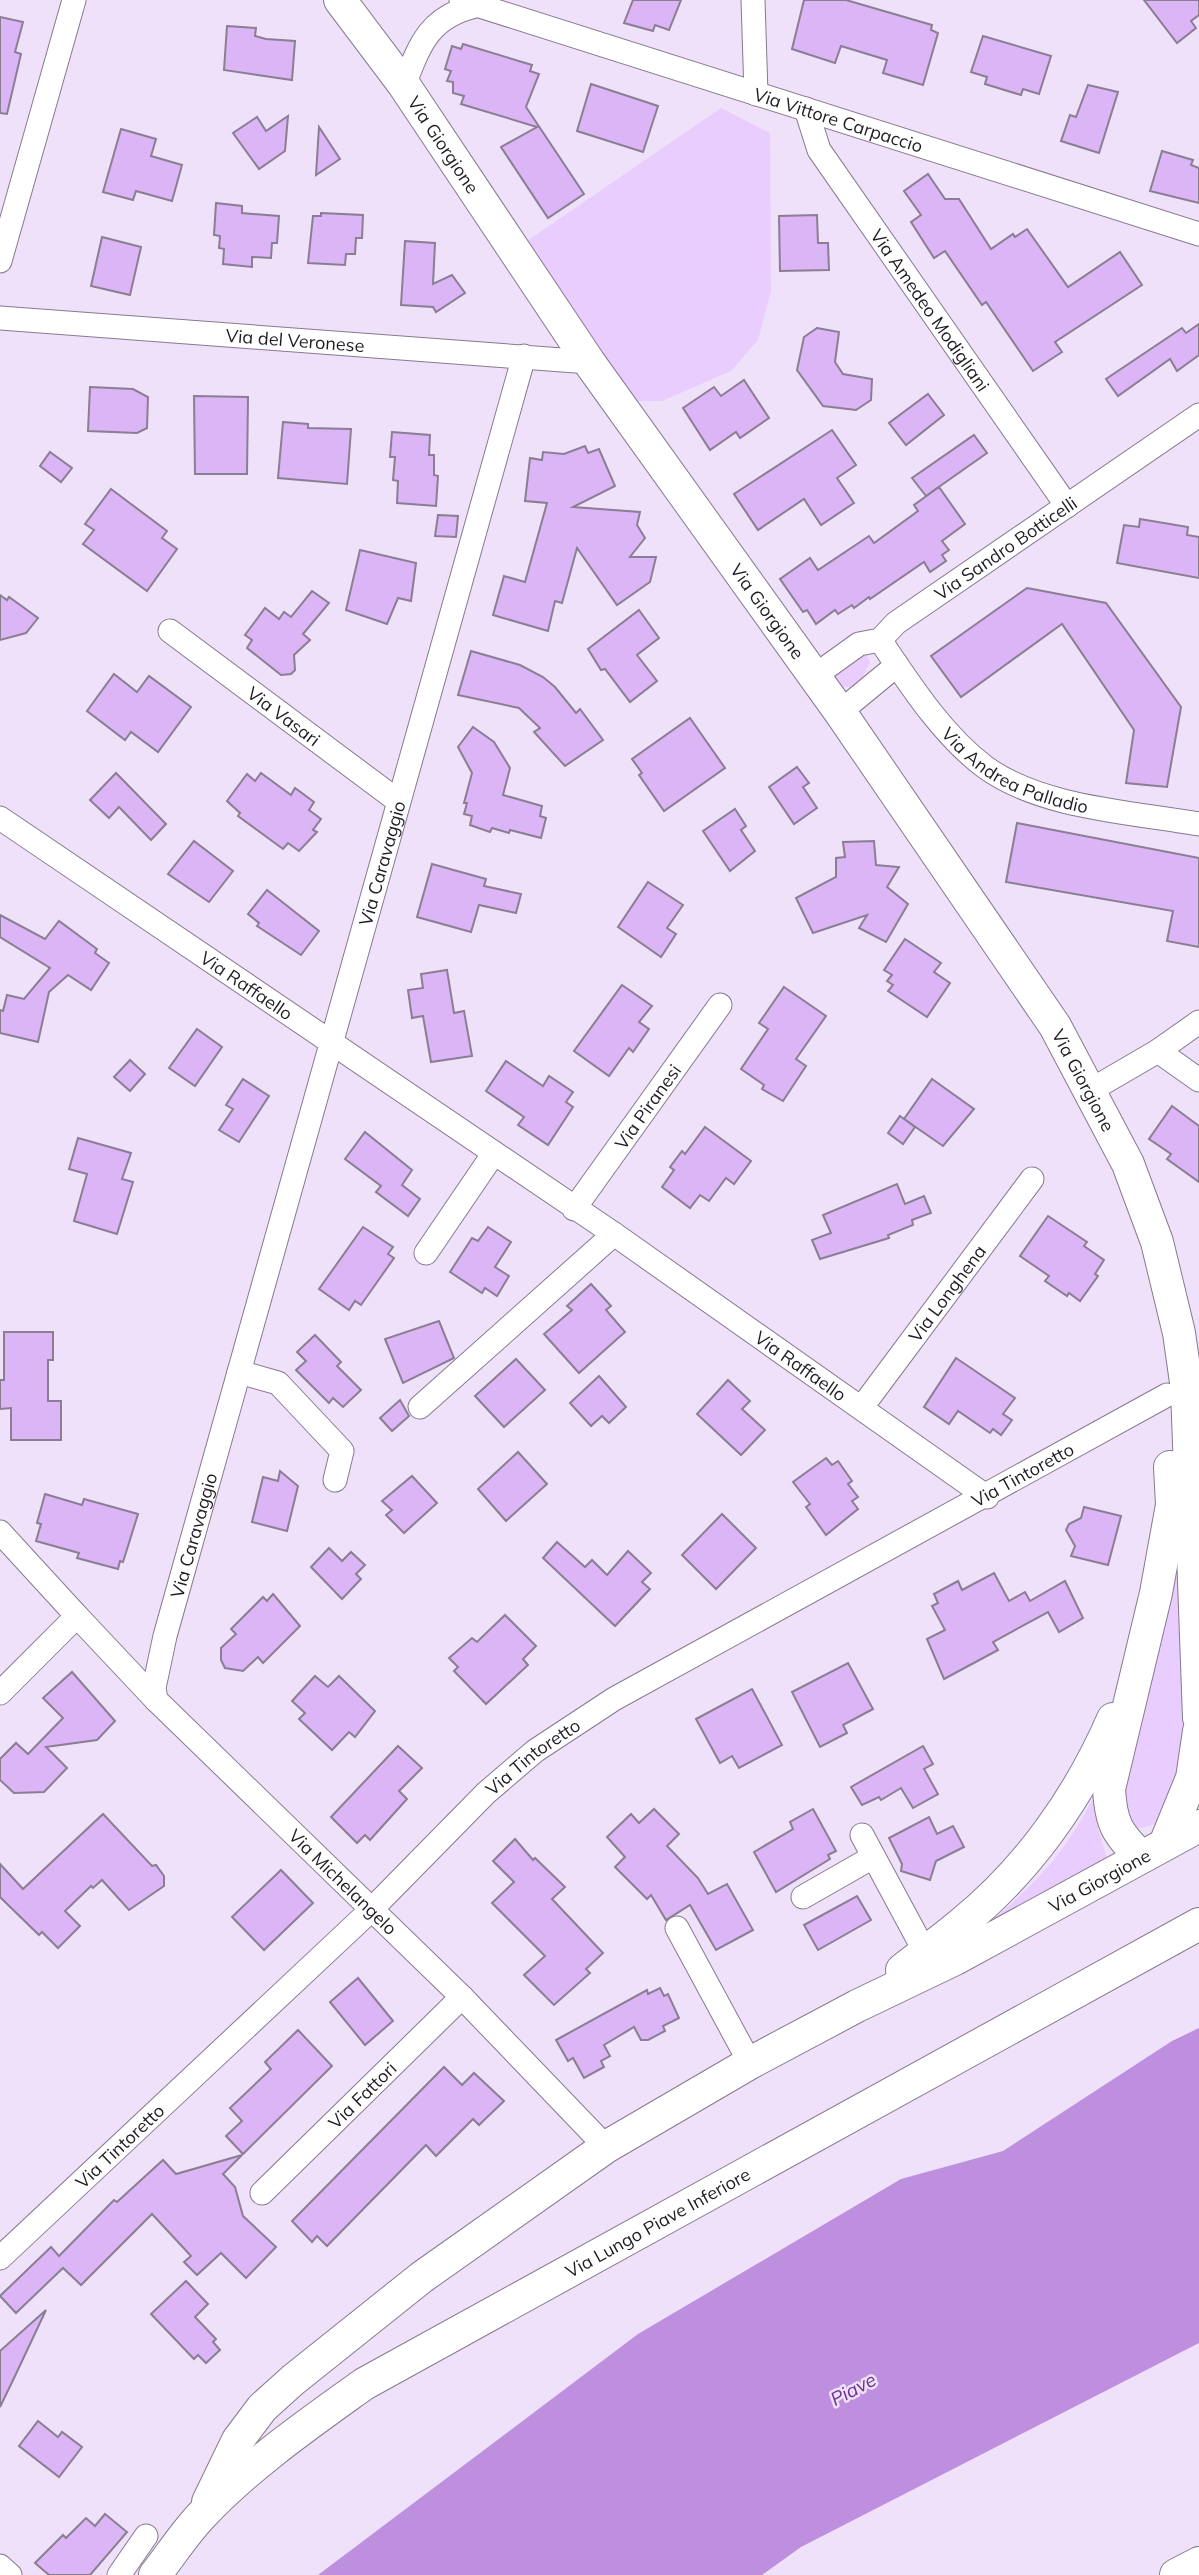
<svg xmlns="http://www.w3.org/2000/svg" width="1199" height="2575" font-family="Mulish,sans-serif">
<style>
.green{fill:#e9cdfe}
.water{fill:#be8fde}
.building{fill:#dbb5f6;stroke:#8a7e93;stroke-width:2}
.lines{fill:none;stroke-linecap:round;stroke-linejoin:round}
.street-casing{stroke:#877a8f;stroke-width:25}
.secondary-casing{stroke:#877a8f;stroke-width:34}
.street{stroke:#fff;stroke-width:23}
.secondary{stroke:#fff;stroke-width:32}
.labels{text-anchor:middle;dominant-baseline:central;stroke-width:5;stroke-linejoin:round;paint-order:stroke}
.street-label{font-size:18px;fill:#211c24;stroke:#efe1f9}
.water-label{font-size:19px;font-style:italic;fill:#6c318e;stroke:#efe1f9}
</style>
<rect width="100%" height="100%" fill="#efe1f9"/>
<g class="green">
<polygon points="721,108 770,133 771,291 758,340 731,371 662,401 635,401 527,241"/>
<polygon points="865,653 870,662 861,682 849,687 840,687 834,676"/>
<polygon points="1180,1535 1190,1749 1166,1814 1155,1824 1141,1828 1122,1824 1124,1780 1165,1626"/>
<path d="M1096,1791l2,38 11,35 -124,61c46,-34 88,-81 111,-134z"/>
</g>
<polygon class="water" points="1199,2028 1199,2343 801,2547 762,2575 318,2575 638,2334 901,2179 1003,2151 1172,2041"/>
<g class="building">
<polygon points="633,0 681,0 669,30 655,25 653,31 624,23"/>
<polygon points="804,0 846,0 932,25 931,30 938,33 923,85 883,73 887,60 841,46 835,63 792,49"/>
<polygon points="1144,0 1199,0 1199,15 1191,21 1196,28 1177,43"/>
<polygon points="0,17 23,22 15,52 21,54 7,114 0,113"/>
<polygon points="227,26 256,28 255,36 266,39 295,41 292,80 224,70"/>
<polygon points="983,36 1051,56 1039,94 1023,89 1021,95 985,84 987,77 971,72"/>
<polygon points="463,44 532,65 530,71 539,74 526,107 584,194 548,218 501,147 537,127 461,104 464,96 453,93 453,82 447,81 451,71 445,69 452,46 461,49"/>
<polygon points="591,84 658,106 643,152 577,131"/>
<polygon points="1088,85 1118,92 1099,153 1061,141 1070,115 1076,117"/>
<polygon points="288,116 285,151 259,169 233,133 257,117 266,131"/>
<polygon points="319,127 340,159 316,175"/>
<polygon points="121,129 156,139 151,156 182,165 172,201 136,191 133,200 103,192"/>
<polygon points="1162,151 1193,160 1191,165 1199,168 1199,203 1150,191"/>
<polygon points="928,174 945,199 959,199 991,249 1013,234 1015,237 1027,229 1068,287 1120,252 1142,285 1055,342 1062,352 1033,371 986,302 982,305 945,251 934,258 911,222 921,215 904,191"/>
<polygon points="216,203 242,206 242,213 279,216 277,243 272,243 271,258 252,257 252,267 223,264 224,249 219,248 220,236 214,235"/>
<polygon points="321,213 363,215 362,238 356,238 355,254 346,254 345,265 308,263 313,216 321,216"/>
<polygon points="817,215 818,243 828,243 829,270 780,271 779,216"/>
<polygon points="102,237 141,247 130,295 91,286"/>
<polygon points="405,241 435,243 433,284 452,275 465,293 436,312 433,307 401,305"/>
<polygon points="1199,324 1199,355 1177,371 1170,359 1118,396 1106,379 1182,328 1186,333"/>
<polygon points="817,328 839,332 835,362 843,374 872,379 871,400 856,410 823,406 797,370 804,337"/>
<polygon points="744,380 769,418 740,438 736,432 710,450 683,408 714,387 721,396"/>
<polygon points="90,387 133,389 148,397 147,428 137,433 88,431"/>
<polygon points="928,394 944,415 906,445 889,423"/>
<polygon points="194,396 248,397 247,474 195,474"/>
<polygon points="283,422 308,424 308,428 351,429 347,484 278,478"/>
<polygon points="832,430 856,465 837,478 854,503 821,525 804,499 758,530 734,494"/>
<polygon points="392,432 430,435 429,455 434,455 434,475 438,476 436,506 397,503 398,481 393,480 395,457 390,457"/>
<polygon points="974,435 987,453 926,496 912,478"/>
<polygon points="585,446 588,453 599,449 615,486 573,507 640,512 637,525 645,538 630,557 656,557 650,582 617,605 577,548 562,603 555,601 548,631 493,615 504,576 525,582 547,503 525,501 530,458 542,460 543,452 564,454"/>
<polygon points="50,452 72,468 61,482 40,466"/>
<polygon points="939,487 965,524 942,541 949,550 942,555 946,561 930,572 924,562 870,599 869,597 854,608 852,605 838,614 835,610 816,624 807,610 803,612 780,579 810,558 818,570 869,536 874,543 918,511 914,505"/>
<polygon points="111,489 167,531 162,538 177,549 147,591 83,544 94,530 85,524"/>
<polygon points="438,515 458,516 456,537 435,536"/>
<polygon points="1140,519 1188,527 1187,535 1199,537 1199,578 1117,563 1124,525 1139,527"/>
<polygon points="360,550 416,563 411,601 398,598 387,624 346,610"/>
<polygon points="1027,588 1106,603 1181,707 1167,787 1126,783 1134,730 1062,624 961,697 931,656"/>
<polygon points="312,591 329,603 303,634 310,640 294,655 295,670 291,674 281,675 247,648 252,640 245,635 265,608 279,619 284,612 291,617"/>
<polygon points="0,595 7,600 9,597 38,618 26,633 0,640"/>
<polygon points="639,610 659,638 637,655 657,681 630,702 605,669 601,670 588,649"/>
<polygon points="471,651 520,665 543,677 555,687 576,713 580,709 603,740 565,766 534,732 540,728 519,708 458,695"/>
<polygon points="114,674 137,692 149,676 191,707 158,752 131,732 125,740 87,711"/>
<polygon points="690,718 725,768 664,811 639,775 642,773 632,759"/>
<polygon points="473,727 494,742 510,768 503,795 542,806 540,816 546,818 541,838 510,830 509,833 492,828 490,832 470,825 472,816 464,814 467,803 464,803 472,773 458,747"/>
<polygon points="797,767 809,783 803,787 817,808 794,824 769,787"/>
<polygon points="116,773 166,824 151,840 119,807 109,818 90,800"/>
<polygon points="261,773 291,795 295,788 314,802 309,810 321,819 313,830 317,832 299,851 288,843 283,849 238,816 240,813 227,801 247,774 255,781"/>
<polygon points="735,809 746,826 741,830 755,851 730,871 703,831"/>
<polygon points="1017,823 1199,858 1199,947 1167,941 1173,911 1006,882"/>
<polygon points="194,841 233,871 209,902 168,874"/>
<polygon points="874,841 876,865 899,867 887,887 908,904 886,942 859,928 867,915 813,933 796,898 836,877 836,858 845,857 843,842"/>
<polygon points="432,864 486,879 484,886 521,894 516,913 479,905 471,932 417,917"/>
<polygon points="648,882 683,905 667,928 676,934 661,957 618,927"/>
<polygon points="267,890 319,931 301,955 257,926 259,923 248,914"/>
<polygon points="0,915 45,939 59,921 97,949 95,953 109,963 91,990 68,975 49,992 38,1042 0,1033 0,1010 3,1011 7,995 24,999 50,968 0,937"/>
<polygon points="905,939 941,963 934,972 950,983 927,1017 888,991 893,985 887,981 892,975 884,970"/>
<polygon points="447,970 454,1013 464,1011 472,1056 431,1062 423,1016 412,1018 408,990 423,988 421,974"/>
<polygon points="622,985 652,1006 639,1022 649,1029 633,1052 629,1048 609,1076 574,1051"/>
<polygon points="784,987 826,1016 796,1059 806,1066 783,1101 762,1089 764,1085 741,1069 768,1029 759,1023"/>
<polygon points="197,1029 222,1047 195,1086 169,1068"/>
<polygon points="130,1060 145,1074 130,1091 114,1077"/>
<polygon points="506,1061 543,1086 549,1076 573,1092 566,1102 573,1107 548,1145 518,1125 524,1117 486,1091"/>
<polygon points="243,1079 269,1096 239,1142 219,1130 233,1109 226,1105"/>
<polygon points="932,1079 974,1109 943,1146 904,1119"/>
<polygon points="1172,1106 1199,1126 1199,1182 1167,1159 1171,1154 1149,1139"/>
<polygon points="900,1116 915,1127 903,1144 888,1133"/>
<polygon points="705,1127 751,1161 734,1184 726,1178 709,1201 700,1195 690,1208 662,1187 674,1170 670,1167 682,1151 685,1154"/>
<polygon points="365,1132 412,1170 402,1185 420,1199 408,1216 376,1192 381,1186 345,1159"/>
<polygon points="78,1138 131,1153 122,1179 133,1182 117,1234 74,1221 87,1174 69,1169"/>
<polygon points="897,1184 905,1204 924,1196 931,1213 912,1220 913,1225 888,1235 889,1238 820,1259 812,1240 831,1233 823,1215"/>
<polygon points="1048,1216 1087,1242 1084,1246 1104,1260 1095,1274 1098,1276 1080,1301 1069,1293 1067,1296 1045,1281 1049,1276 1020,1256"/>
<polygon points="363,1227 393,1247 388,1254 394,1258 361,1305 355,1301 349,1310 319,1289"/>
<polygon points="488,1227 511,1242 495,1267 509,1276 497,1296 485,1288 482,1293 450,1272 472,1238 478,1241"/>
<polygon points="591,1284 611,1306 606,1310 625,1332 579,1373 544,1334 572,1310 567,1306"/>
<polygon points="439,1321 454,1358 403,1383 385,1339"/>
<polygon points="4,1332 53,1332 53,1360 48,1360 48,1401 61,1401 61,1440 11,1440 11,1408 0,1409 0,1380 4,1380"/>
<polygon points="315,1335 341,1362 337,1366 361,1390 343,1407 333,1398 329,1403 296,1370 306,1361 297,1352"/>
<polygon points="956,1358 1015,1398 1003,1414 1012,1420 1001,1435 993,1429 990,1433 958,1411 949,1424 924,1407"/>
<polygon points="516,1359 545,1390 504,1427 475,1396"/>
<polygon points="599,1376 626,1407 609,1423 602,1416 591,1426 570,1403"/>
<polygon points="728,1380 750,1401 742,1409 765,1430 741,1455 697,1414"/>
<polygon points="400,1400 409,1416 392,1431 380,1418"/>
<polygon points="518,1452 547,1484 506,1521 478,1489"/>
<polygon points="826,1458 832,1465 838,1461 852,1481 848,1484 858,1497 852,1501 858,1509 826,1535 806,1507 810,1504 793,1482"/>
<polygon points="280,1471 298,1486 287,1531 252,1522 263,1477 278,1481"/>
<polygon points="412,1476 437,1503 404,1533 386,1515 392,1510 382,1501"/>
<polygon points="45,1494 82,1505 84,1499 138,1514 123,1562 120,1561 118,1569 77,1558 79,1553 36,1541 41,1524 37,1523"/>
<polygon points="1084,1507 1121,1516 1108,1565 1071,1556 1075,1546 1066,1530 1069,1524 1081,1518"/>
<polygon points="722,1514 756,1548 716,1589 682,1555"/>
<polygon points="557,1542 585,1567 592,1560 607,1575 628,1551 651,1573 642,1582 650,1589 615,1626 543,1558"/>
<polygon points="329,1548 342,1561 351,1552 365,1565 356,1574 361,1579 342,1599 311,1567"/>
<polygon points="994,1573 1009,1601 1025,1592 1030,1601 1065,1581 1083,1618 1059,1632 1048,1612 993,1642 998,1650 944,1679 927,1639 945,1630 932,1606 938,1603 934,1594 958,1581 962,1590"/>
<polygon points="273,1594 300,1626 263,1663 258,1657 243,1671 225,1668 221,1660 221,1648 236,1634 231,1629 263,1597 267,1601"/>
<polygon points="505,1615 536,1646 523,1659 528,1665 486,1704 454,1671 458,1667 449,1658 472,1638 477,1642"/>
<polygon points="848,1663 873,1709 843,1725 847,1733 820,1747 792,1692"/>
<polygon points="72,1672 115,1721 97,1740 46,1747 67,1768 44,1792 14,1793 0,1780 0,1759 16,1743 28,1754 63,1718 43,1698"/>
<polygon points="315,1676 328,1687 339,1676 375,1711 355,1737 349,1732 332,1750 299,1719 305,1713 292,1701"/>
<polygon points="752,1689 782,1745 739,1768 732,1756 720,1763 696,1719"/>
<polygon points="398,1746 422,1768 399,1791 407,1799 370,1840 365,1835 357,1843 331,1817"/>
<polygon points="923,1746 933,1764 924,1769 938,1794 913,1808 901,1788 881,1800 879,1797 862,1805 851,1787"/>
<polygon points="654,1809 679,1834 667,1846 698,1878 708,1894 727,1884 753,1930 716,1950 690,1905 666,1920 651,1895 647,1899 615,1867 625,1857 607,1837 631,1814 639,1823"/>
<polygon points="813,1809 836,1851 828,1855 830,1859 776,1892 754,1852 793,1829 790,1822"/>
<polygon points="103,1814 152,1866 156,1865 164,1876 164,1886 129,1910 102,1880 93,1888 91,1886 65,1911 80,1926 58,1948 42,1932 39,1935 0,1897 0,1864 23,1889"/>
<polygon points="929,1817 937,1834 953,1826 964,1847 936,1861 930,1880 901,1871 902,1864 889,1838"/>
<polygon points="515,1839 533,1860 535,1858 565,1887 552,1899 603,1953 586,1969 590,1973 554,2005 524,1975 545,1956 492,1903 514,1882 493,1861"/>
<polygon points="281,1870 313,1903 264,1950 232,1917"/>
<polygon points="857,1896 871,1920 818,1950 804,1925"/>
<polygon points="358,1978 393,2021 365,2045 330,2002"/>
<polygon points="660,1988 664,1996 668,1994 679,2018 663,2026 665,2031 648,2040 641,2040 634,2027 604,2045 610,2056 601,2061 604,2067 584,2078 573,2058 568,2061 556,2040 647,1990 648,1994"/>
<polygon points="298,2030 332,2066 243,2154 226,2136 242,2121 230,2108 271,2069 265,2062"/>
<polygon points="444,2067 462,2085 474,2073 504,2101 479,2125 473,2119 436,2156 426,2145 327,2246 317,2236 312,2242 292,2221"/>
<polygon points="242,2155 223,2174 235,2187 243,2216 276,2247 246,2278 221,2253 197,2275 184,2262 191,2256 152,2214 81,2285 63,2268 16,2313 0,2296 51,2247 59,2256 114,2200 117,2202 163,2160 176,2174"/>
<polygon points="186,2281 208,2304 195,2317 216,2339 213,2342 220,2350 206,2363 198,2355 194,2359 151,2314"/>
<polygon points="46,2310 15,2376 0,2407 0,2351"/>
<polygon points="38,2421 58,2437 62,2432 82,2447 59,2477 19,2446"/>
<polygon points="105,2514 127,2532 90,2575 49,2575 35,2563 63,2535 66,2538 86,2518 95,2526"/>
</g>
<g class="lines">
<defs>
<g id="street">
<path id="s1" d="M461,0l738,234"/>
<polyline points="753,0 756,94"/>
<path d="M404,85c16,-41 25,-68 71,-79"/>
<path id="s2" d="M806,109l13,41 248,356"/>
<polyline points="0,261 74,0"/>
<path id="s3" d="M0,318l589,44"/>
<path id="s4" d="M170,631l228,170"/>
<path id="s5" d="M880,640c29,43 62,95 105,127 56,41 146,45 214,57"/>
<path id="s6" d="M813,677l46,-33 21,-4 16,-17 303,-208"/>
<polyline points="840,712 897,665"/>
<path id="s7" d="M0,818l614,416 373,263"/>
<polyline points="1158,1051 1199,1080"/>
<polyline points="1091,1090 1158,1051 1199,1022"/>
<path id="s8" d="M574,1209l146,-204"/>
<polyline points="426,1253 494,1153"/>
<polyline points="239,1372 278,1383 342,1451 335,1480"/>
<polyline points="420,1407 614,1234"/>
<path id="s9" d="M862,1407l170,-228"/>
<polyline points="0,1532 77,1616"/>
<path id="s10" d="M0,1693l77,-77 79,84 306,297 144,150"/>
<path id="s11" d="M156,1700l-2,-12 11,-52 359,-1280"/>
<polyline points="862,1835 925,1952"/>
<polyline points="803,1897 873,1857"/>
<polyline points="677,1928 750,2063"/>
<path id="s12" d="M262,2193l200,-196"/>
<path id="s13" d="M0,2258l370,-347 116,-118 49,-42 79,-52 553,-304"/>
<polyline points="0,2566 10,2575"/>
<polyline points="119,2575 146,2536"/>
</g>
<g id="secondary">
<path id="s14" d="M340,0l64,85 185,277 251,350 215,314 73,138 29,78 22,91 8,56 12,329"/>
<polyline points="1165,1844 1192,1778 1199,1731"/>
<path d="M1141,1857c-24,-24 -30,-33 -32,-68l47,-196 16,-88 -2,-38"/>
<path d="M902,1970c19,-15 40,-30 59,-46 67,-54 118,-127 152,-205"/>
<path id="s15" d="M208,2502l30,-62 24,-32 31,-28 129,-103 184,-130 144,-84 107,-57 98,-47 244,-133"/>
<path id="s16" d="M155,2575c15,-19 29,-41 46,-59 48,-51 106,-91 163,-132l835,-460"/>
<polyline points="1176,2575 1199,2563"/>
</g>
</defs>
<use href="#street" class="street-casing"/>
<use href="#secondary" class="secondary-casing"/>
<use href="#street" class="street"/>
<use href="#secondary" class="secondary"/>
</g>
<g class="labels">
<g class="street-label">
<text stroke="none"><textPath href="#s1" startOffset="396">Via Vittore Carpaccio</textPath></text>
<text stroke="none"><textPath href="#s14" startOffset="178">Via Giorgione</textPath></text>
<text stroke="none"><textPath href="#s2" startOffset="238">Via Amedeo Modigliani</textPath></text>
<text stroke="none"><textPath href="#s3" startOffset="296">Via del Veronese</textPath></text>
<text stroke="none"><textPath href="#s6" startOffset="234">Via Sandro Botticelli</textPath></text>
<text stroke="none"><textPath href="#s14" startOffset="746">Via Giorgione</textPath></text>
<text stroke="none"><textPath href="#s4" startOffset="142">Via Vasari</textPath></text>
<text stroke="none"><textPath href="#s5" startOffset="194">Via Andrea Palladio</textPath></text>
<text stroke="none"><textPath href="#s11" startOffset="868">Via Caravaggio</textPath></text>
<text stroke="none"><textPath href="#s7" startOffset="298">Via Raffaello</textPath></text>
<text stroke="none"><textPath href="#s14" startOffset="1312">Via Giorgione</textPath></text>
<text stroke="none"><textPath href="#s8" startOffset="126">Via Piranesi</textPath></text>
<text stroke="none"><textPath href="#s9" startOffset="142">Via Longhena</textPath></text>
<text stroke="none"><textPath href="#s7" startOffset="970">Via Raffaello</textPath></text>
<text stroke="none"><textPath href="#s13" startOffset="1298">Via Tintoretto</textPath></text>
<text stroke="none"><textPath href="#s11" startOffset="170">Via Caravaggio</textPath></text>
<text stroke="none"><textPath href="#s13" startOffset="732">Via Tintoretto</textPath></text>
<text stroke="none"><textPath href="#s15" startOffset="1102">Via Giorgione</textPath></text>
<text stroke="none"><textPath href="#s10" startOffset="485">Via Michelangelo</textPath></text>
<text stroke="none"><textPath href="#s12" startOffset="140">Via Fattori</textPath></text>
<text stroke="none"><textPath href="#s13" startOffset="164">Via Tintoretto</textPath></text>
<text stroke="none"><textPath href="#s16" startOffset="620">Via Lungo Piave Inferiore</textPath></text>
</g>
<g class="water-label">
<text transform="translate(853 2389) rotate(-28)">Piave</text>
</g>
</g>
</svg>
